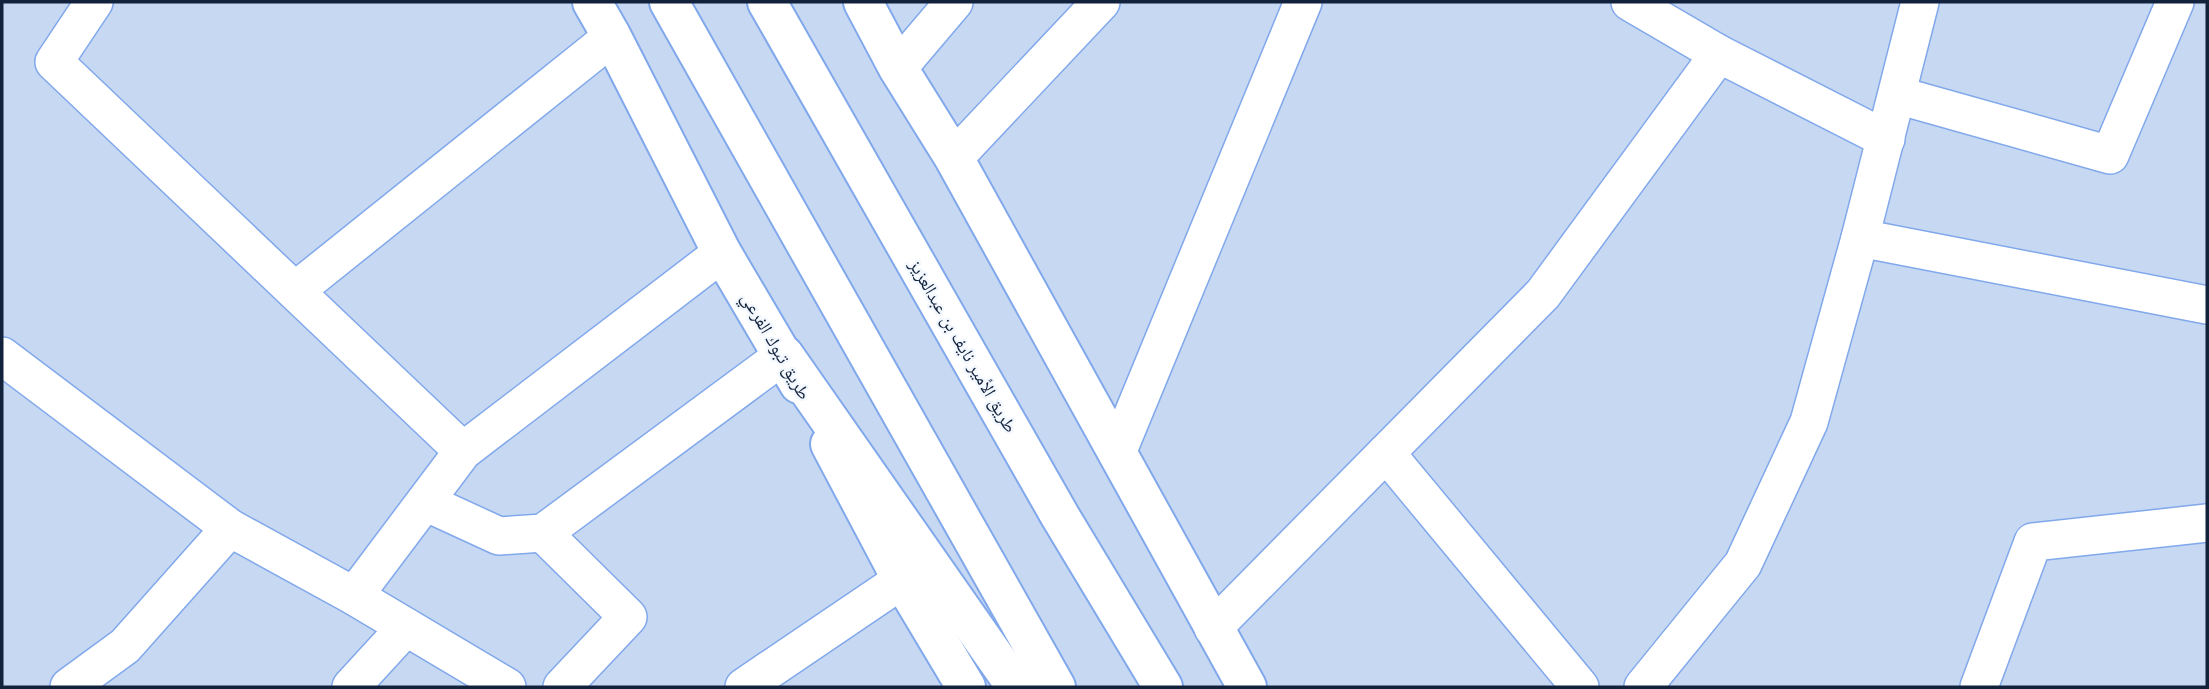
<svg xmlns="http://www.w3.org/2000/svg" width="2209" height="689" font-family="Montserrat,'Noto Naskh Arabic',sans-serif">
<style>
.lines{fill:none;stroke-linecap:round;stroke-linejoin:round}
.minor-casing{stroke:#81a8eb;stroke-width:40}
.major-casing{stroke:#81a8eb;stroke-width:42}
.highway-casing{stroke:#81a8eb;stroke-width:42}
.minor{stroke:#fff;stroke-width:37}
.major{stroke:#fff;stroke-width:38}
.highway{stroke:#fff;stroke-width:38}
.labels{text-anchor:middle;dominant-baseline:central;stroke-width:5;stroke-linejoin:round;paint-order:stroke}
.street-label{font-size:18px;fill:#13223c;stroke:#f3f8ff}
</style>
<rect width="100%" height="100%" fill="#c7d8f3"/>
<g class="lines">
<defs>
<g id="minor">
<polyline points="94,2 54,62 463,451"/>
<polyline points="1630,2 1719,54 1886,139"/>
<polyline points="898,68 954,2"/>
<polyline points="1897,95 2110,155 2175,2"/>
<polyline points="954,158 1101,2"/>
<polyline points="1860,238 2207,305"/>
<polyline points="295,291 612,37"/>
<polyline points="2,356 230,528 354,596 507,687"/>
<polyline points="1117,453 1303,2"/>
<polyline points="1386,453 1580,687"/>
<polyline points="425,502 499,536 543,533 784,355"/>
<polyline points="543,533 628,617 562,687"/>
<polyline points="354,596 463,451 722,253"/>
<polyline points="1213,628 1543,294 1719,54"/>
<polyline points="69,687 125,646 230,528"/>
<polyline points="351,687 406,627"/>
<polyline points="744,687 902,580"/>
<polyline points="1643,687 1743,564 1809,422 1860,238 1920,2"/>
<polyline points="1979,687 2033,542 2207,523"/>
</g>
<g id="major">
<polyline points="592,2 612,37 722,253 799,384"/>
<polyline points="863,2 898,68 954,158 1247,687"/>
<polyline points="830,444 902,580 966,687"/>
</g>
<g id="highway">
<polyline points="669,2 1056,687"/>
<polyline points="767,2 1060,516 1163,687"/>
<polyline points="784,355 1016,687"/>
</g>
</defs>
<use href="#minor" class="minor-casing"/>
<use href="#major" class="major-casing"/>
<use href="#highway" class="highway-casing"/>
<use href="#minor" class="minor"/>
<use href="#major" class="major"/>
<use href="#highway" class="highway"/>
</g>
<g class="labels">
<g class="street-label">
<text transform="translate(776 346) rotate(60)">طريق تبوك الفرعي</text>
<text transform="translate(963 346) rotate(60)">طريق الأمير نايف بن عبدالعزيز</text>
</g>
</g>
<rect width="2209" height="689" fill="none" stroke="#13223c" stroke-width="7"/>
</svg>
